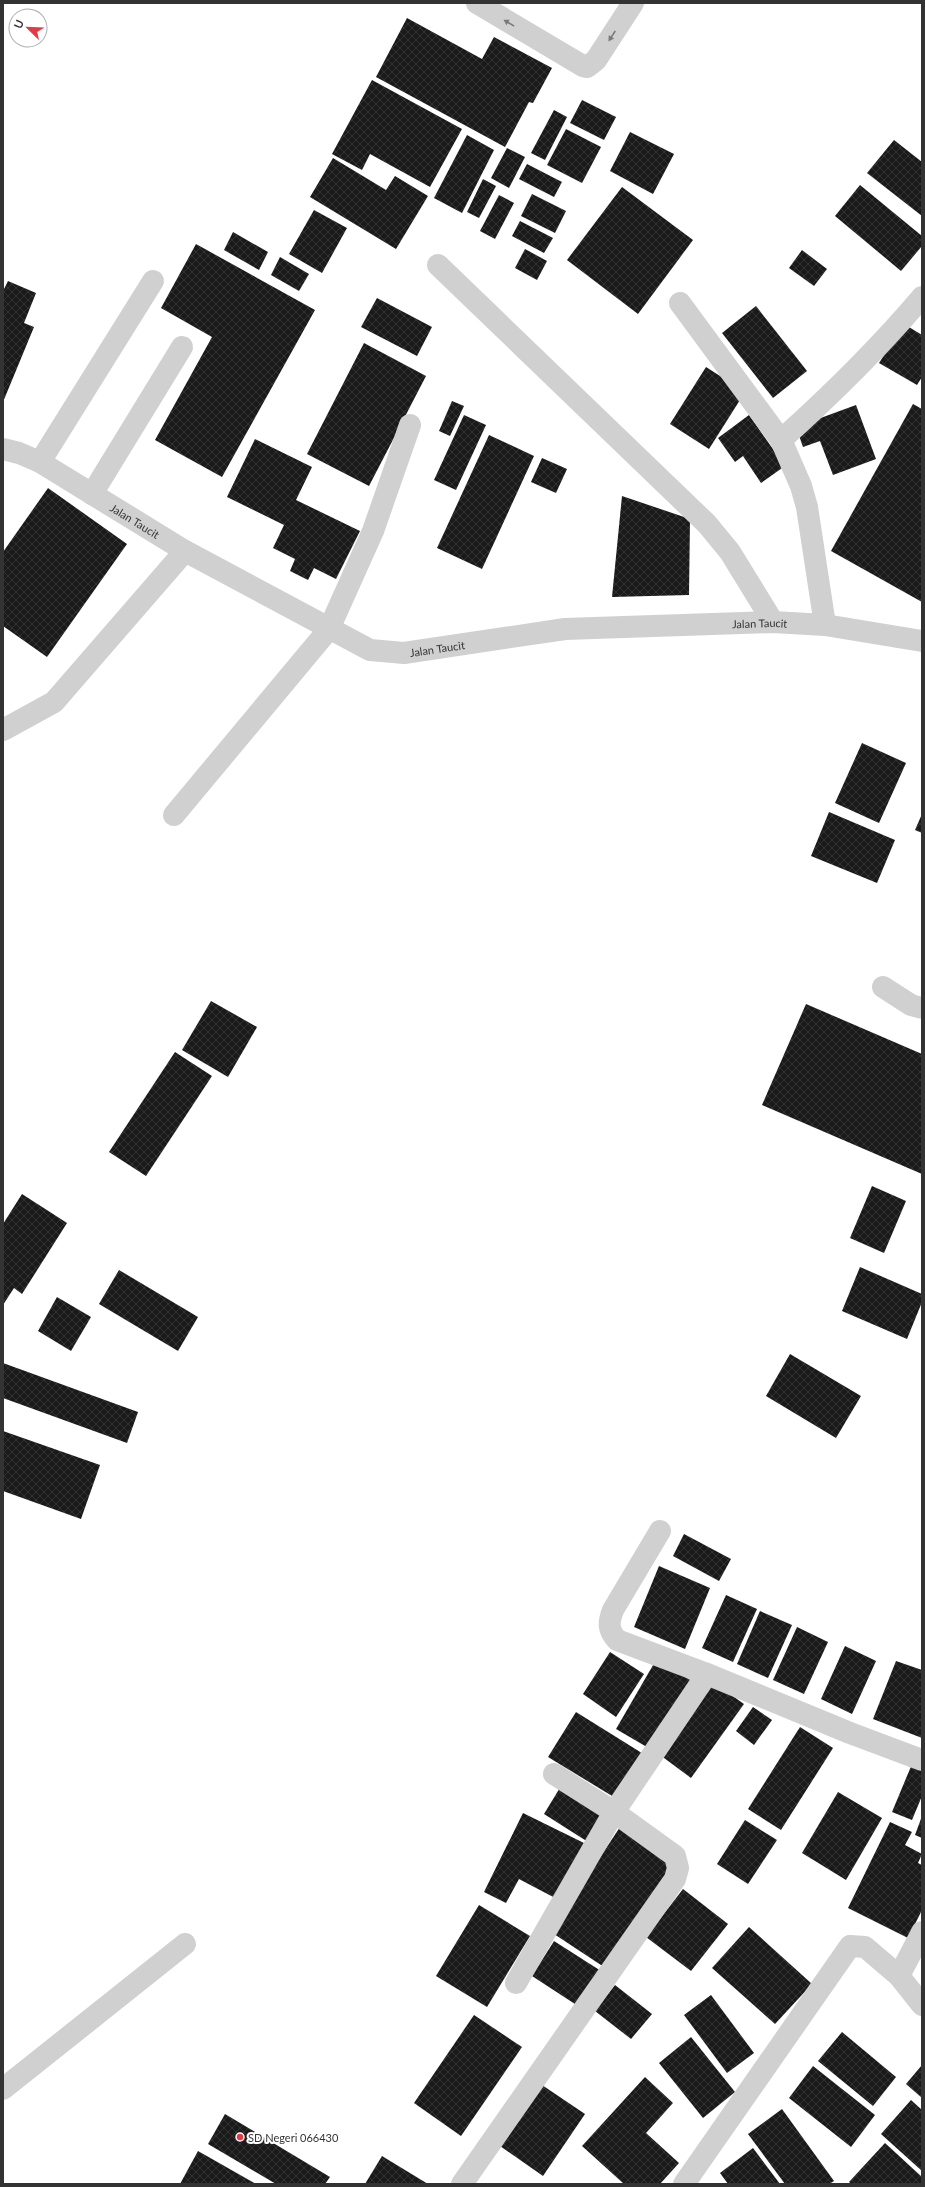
<svg xmlns="http://www.w3.org/2000/svg" width="925" height="2187" font-family="Lato,sans-serif">
<style>
.building{fill:url(#building-cross-hatch)}
.lines{fill:none;stroke-linecap:round;stroke-linejoin:round}
.minor{stroke:#d0d0d0;stroke-width:22}
.oneway{fill:#7a7a7a}
.poi-dot{fill:#e63946;stroke:#fff;stroke-width:1.5}
.labels{text-anchor:middle;dominant-baseline:central;stroke-width:4;stroke-linejoin:round;paint-order:stroke}
.street-label{font-size:11px;fill:#333;stroke:#fff}
.poi-label{font-size:11px;fill:#333;stroke:#fff;text-anchor:start}
</style>
<defs>
<pattern id="building-cross-hatch" width="8" height="8" patternUnits="userSpaceOnUse"><rect width="8" height="8" fill="#1a1a1a"/><path d="M0 0l8 8M0 8l8-8" fill="none" stroke="#333"/></pattern>
</defs>
<rect width="100%" height="100%" fill="#fff"/>
<g class="building">
<polygon points="407,18 482,59 494,37 552,68 533,103 529,102 505,147 376,77"/>
<polygon points="372,80 462,129 430,187 370,154 362,170 332,154"/>
<polygon points="582,100 616,117 604,140 570,123"/>
<polygon points="554,110 567,117 545,160 531,153"/>
<polygon points="566,129 601,147 582,183 547,165"/>
<polygon points="630,132 674,154 653,194 610,171"/>
<polygon points="467,135 494,150 462,213 434,198"/>
<polygon points="894,140 922,162 922,216 867,173"/>
<polygon points="507,148 525,157 509,188 491,178"/>
<polygon points="333,158 386,190 395,176 428,196 396,249 310,197"/>
<polygon points="527,164 562,182 554,197 519,179"/>
<polygon points="483,179 496,186 479,218 467,212"/>
<polygon points="860,185 922,236 922,246 901,271 835,216"/>
<polygon points="622,187 693,240 638,314 567,260"/>
<polygon points="532,194 566,211 555,233 521,216"/>
<polygon points="499,195 514,203 495,239 480,231"/>
<polygon points="314,210 347,228 322,273 289,254"/>
<polygon points="520,221 553,238 544,253 512,236"/>
<polygon points="233,232 268,252 259,270 224,250"/>
<polygon points="196,244 315,310 222,477 155,440 212,337 161,308"/>
<polygon points="525,249 547,261 537,280 515,268"/>
<polygon points="802,250 827,269 814,286 789,268"/>
<polygon points="280,257 309,274 299,291 271,275"/>
<polygon points="8,281 36,293 24,323 34,327 3,402 3,291"/>
<polygon points="377,298 432,327 417,356 361,327"/>
<polygon points="756,306 807,371 773,398 722,333"/>
<polygon points="904,324 922,335 922,377 917,385 879,363"/>
<polygon points="364,343 426,376 369,486 307,454"/>
<polygon points="706,367 745,392 709,449 670,424"/>
<polygon points="452,401 464,406 450,436 439,431"/>
<polygon points="913,404 922,409 922,602 831,551"/>
<polygon points="856,405 876,459 833,475 820,441 803,447 796,427"/>
<polygon points="464,415 486,425 456,490 434,480"/>
<polygon points="749,415 785,466 761,483 743,456 735,462 718,438"/>
<polygon points="489,435 534,456 482,569 437,548"/>
<polygon points="255,439 312,467 296,500 360,531 336,579 314,568 308,580 290,571 295,559 273,548 284,525 227,497"/>
<polygon points="542,458 567,469 556,493 531,482"/>
<polygon points="48,488 127,544 47,657 3,626 3,552"/>
<polygon points="622,496 690,519 689,595 612,597"/>
<polygon points="862,743 906,763 879,823 835,803"/>
<polygon points="829,812 895,840 877,883 811,856"/>
<polygon points="922,814 922,833 915,830"/>
<polygon points="211,1001 257,1027 228,1077 182,1050"/>
<polygon points="806,1004 922,1054 922,1174 762,1105"/>
<polygon points="175,1052 212,1076 146,1176 109,1152"/>
<polygon points="872,1186 906,1201 884,1253 850,1238"/>
<polygon points="22,1194 67,1223 22,1294 14,1288 3,1305 3,1224"/>
<polygon points="860,1267 922,1294 922,1302 907,1339 842,1311"/>
<polygon points="119,1270 198,1317 178,1351 99,1304"/>
<polygon points="57,1297 91,1317 71,1351 38,1331"/>
<polygon points="790,1354 861,1396 836,1438 766,1396"/>
<polygon points="3,1363 138,1412 127,1443 3,1398"/>
<polygon points="3,1431 100,1465 81,1519 3,1491"/>
<polygon points="684,1534 731,1559 719,1581 673,1556"/>
<polygon points="659,1566 710,1588 685,1649 634,1627"/>
<polygon points="726,1595 757,1609 733,1662 702,1648"/>
<polygon points="760,1611 792,1625 768,1678 737,1664"/>
<polygon points="797,1627 828,1642 804,1694 773,1680"/>
<polygon points="845,1646 876,1661 852,1714 821,1699"/>
<polygon points="610,1652 644,1674 616,1717 583,1694"/>
<polygon points="656,1660 692,1681 652,1750 616,1729"/>
<polygon points="896,1661 922,1670 922,1738 873,1719"/>
<polygon points="713,1682 744,1704 691,1778 660,1755"/>
<polygon points="753,1707 772,1720 754,1745 736,1731"/>
<polygon points="576,1712 645,1755 617,1799 548,1757"/>
<polygon points="800,1727 833,1748 781,1830 748,1809"/>
<polygon points="912,1764 922,1768 922,1796 912,1820 892,1812"/>
<polygon points="561,1786 605,1814 588,1842 544,1814"/>
<polygon points="838,1792 882,1818 846,1880 802,1853"/>
<polygon points="523,1813 584,1843 557,1899 519,1879 506,1903 484,1892"/>
<polygon points="922,1816 922,1838 915,1835"/>
<polygon points="745,1820 777,1840 748,1884 717,1864"/>
<polygon points="890,1822 912,1832 905,1845 922,1854 918,1863 922,1865 922,1910 908,1938 848,1908"/>
<polygon points="620,1827 676,1864 607,1969 551,1932"/>
<polygon points="683,1889 728,1924 691,1971 646,1937"/>
<polygon points="479,1905 530,1936 487,2007 436,1976"/>
<polygon points="749,1927 812,1984 775,2024 712,1968"/>
<polygon points="554,1941 601,1971 578,2006 532,1976"/>
<polygon points="615,1985 652,2014 631,2039 595,2011"/>
<polygon points="711,1995 754,2053 727,2073 684,2015"/>
<polygon points="474,2015 522,2047 461,2136 414,2103"/>
<polygon points="842,2032 896,2077 873,2106 818,2061"/>
<polygon points="691,2037 735,2092 703,2118 659,2063"/>
<polygon points="922,2065 922,2098 906,2084"/>
<polygon points="813,2066 875,2115 851,2147 789,2098"/>
<polygon points="645,2077 673,2103 646,2133 679,2163 660,2184 624,2184 582,2146"/>
<polygon points="542,2085 585,2114 543,2176 500,2146"/>
<polygon points="911,2100 922,2110 922,2171 881,2134"/>
<polygon points="782,2109 834,2181 829,2184 785,2184 748,2134"/>
<polygon points="225,2114 330,2177 325,2184 276,2184 208,2144"/>
<polygon points="885,2143 922,2177 922,2184 851,2184 849,2182"/>
<polygon points="753,2148 780,2184 728,2184 720,2173"/>
<polygon points="198,2151 256,2184 180,2184"/>
<polygon points="382,2156 428,2184 365,2184"/>
</g>
<g class="lines">
<g class="minor">
<polyline points="477,3 583,66 587,67 596,60 633,3"/>
<polyline points="438,265 707,524 730,552 773,622"/>
<polyline points="680,303 781,440 801,486 807,507 825,625"/>
<path d="M781,440c50,-45 97,-91 141,-143"/>
<path id="s1" d="M3,449l16,4 21,9 145,89 185,99 34,3 161,-24 208,-7 52,3 97,16"/>
<polyline points="40,462 153,281"/>
<polyline points="92,494 182,347"/>
<polyline points="3,730 54,702 185,551"/>
<polyline points="174,815 329,629 373,531 410,425"/>
<polyline points="883,987 911,1005 922,1008"/>
<path d="M660,1531l-47,79c-5,13 -5,20 4,30l90,34"/>
<polyline points="899,1976 922,1932"/>
<polyline points="516,1983 614,1812 554,1774"/>
<polyline points="3,2089 185,1944"/>
<polyline points="462,2184 675,1879 678,1868 675,1856 614,1812 707,1674 850,1733 922,1760"/>
<polyline points="684,2184 850,1946 865,1947 899,1976 922,2005"/>
</g>
</g>
<defs><path id="oneway-solid" d="M-6-.8H1V-3.2L6.5 0L1 3.2V.8H-6Z"/></defs>
<g class="oneway">
<use href="#oneway-solid" transform="translate(509 23) rotate(-149)"/>
<use href="#oneway-solid" transform="translate(612 36) rotate(123)"/>
</g>
<circle class="poi-dot" cx="240" cy="2137" r="4"/>
<g class="labels">
<g class="street-label">
<text stroke="none"><textPath href="#s1" startOffset="151">Jalan Taucit</textPath></text>
<text stroke="none"><textPath href="#s1" startOffset="811">Jalan Taucit</textPath></text>
<text stroke="none"><textPath href="#s1" startOffset="487">Jalan Taucit</textPath></text>
</g>
<g class="poi-label">
<text x="248" y="2137">SD Negeri 066430</text>
</g>
</g>
<rect width="925" height="2187" fill="none" stroke="#333333" stroke-width="8"/>
<g transform="translate(28 28) rotate(293)"><circle r="19" fill="#ffffff" stroke="#adadad"/>
<path d="M0-3L7 15L0 10L-7 15Z" fill="#e63946"/>
<text y="-6" font-size="11" font-weight="bold" text-anchor="middle" fill="#333333">U</text>
</g>
</svg>
